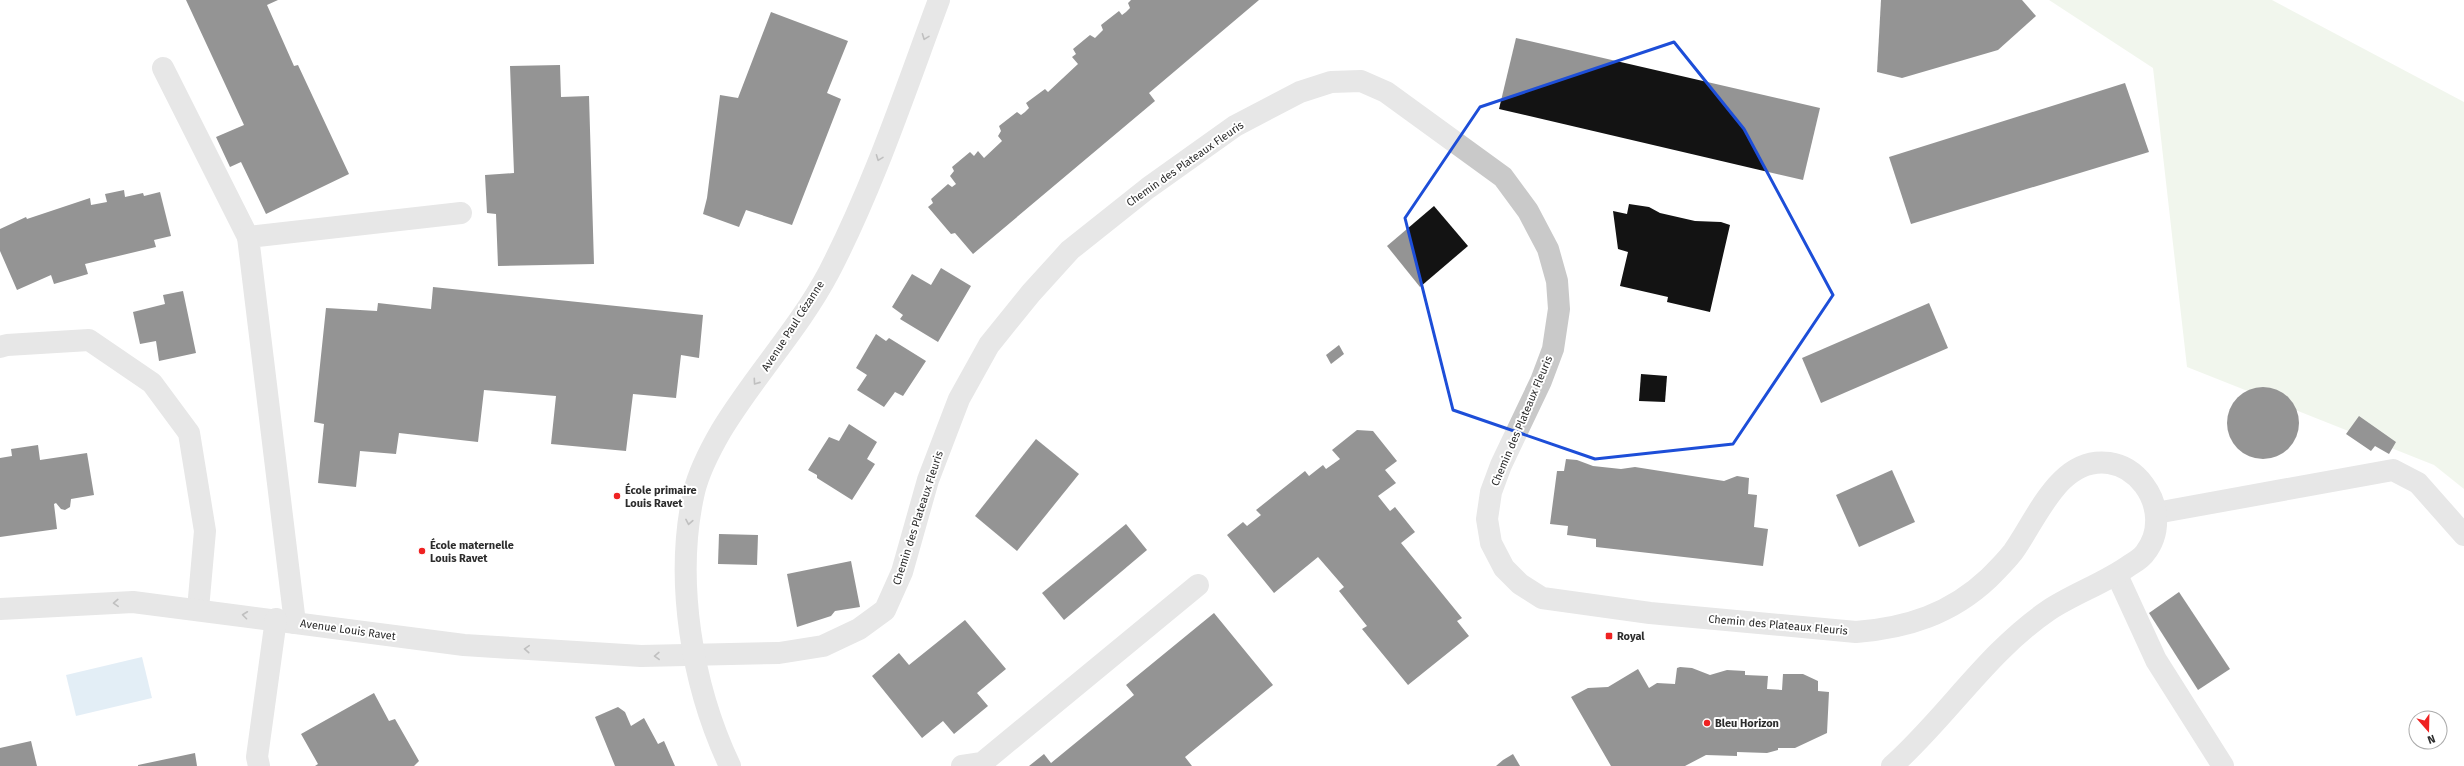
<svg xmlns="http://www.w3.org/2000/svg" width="2464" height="766" font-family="'Fira Sans',sans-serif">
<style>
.green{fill:#e1ebd8}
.water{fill:#c2d9ec}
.building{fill:#131313}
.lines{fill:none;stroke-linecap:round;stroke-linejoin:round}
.minor{stroke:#c9c9c9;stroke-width:22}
.oneway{stroke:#737373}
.marked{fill:none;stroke:#1d4ed8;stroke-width:3;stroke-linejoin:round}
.poi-dot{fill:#ef2222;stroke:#fff;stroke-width:1.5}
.labels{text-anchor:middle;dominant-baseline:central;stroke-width:4;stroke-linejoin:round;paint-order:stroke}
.street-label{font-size:11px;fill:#2c2c2c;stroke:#fff}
.poi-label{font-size:11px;font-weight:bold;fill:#2c2c2c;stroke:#fff;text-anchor:start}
</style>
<rect width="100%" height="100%" fill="#fff"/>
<polygon class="green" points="2049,0 2272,0 2464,102 2464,489 2434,465 2187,367 2153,68"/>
<polygon class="water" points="142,657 152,698 76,716 66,675"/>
<g class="building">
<polygon points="186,0 278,0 267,5 294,66 298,65 349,174 266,214 241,162 230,167 216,137 244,125"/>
<polygon points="1131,0 1259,0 1149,93 1155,101 973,254 955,233 951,234 928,207 933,203 931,199 948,184 952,187 956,184 950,176 954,171 952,167 970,152 974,156 978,151 984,158 1002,141 998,136 1001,131 999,126 1017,112 1021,115 1025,112 1029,108 1026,103 1045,89 1048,92 1078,64 1072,57 1076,54 1073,49 1090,35 1095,38 1103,30 1101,25 1119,11 1122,15 1126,12 1130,8 1128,3"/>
<polygon points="1881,0 2022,0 2036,16 1998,50 1902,78 1877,72"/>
<polygon points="771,12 848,41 827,93 841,99 792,225 746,210 739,227 703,214 707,198 720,95 738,98"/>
<polygon points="1516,38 1820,108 1803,180 1499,109"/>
<polygon points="560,65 561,97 589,96 594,264 498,266 496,214 487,213 485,175 514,173 510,66"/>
<polygon points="2125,83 2149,152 1911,224 1889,157"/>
<polygon points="124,190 125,197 143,193 144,196 160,192 171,236 154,240 156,247 85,264 88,274 54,284 51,275 17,290 0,251 0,229 26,217 27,219 90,198 91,205 107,202 105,194"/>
<polygon points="1629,204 1649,207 1660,213 1695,221 1721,222 1730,225 1710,312 1667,302 1668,297 1620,286 1628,252 1618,249 1613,211 1627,214"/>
<polygon points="1434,206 1468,246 1420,287 1387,246"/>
<polygon points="941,268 971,286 938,342 900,319 903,315 892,307 912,274 931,285"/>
<polygon points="433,287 703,315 699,358 681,355 676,398 633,394 626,451 551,444 556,396 484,390 478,442 399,433 396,454 360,451 356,487 318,483 324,424 314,422 326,308 377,311 378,303 431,309"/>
<polygon points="183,291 196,353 159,361 156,341 140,344 133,312 165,304 163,295"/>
<polygon points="1929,303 1948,348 1821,403 1802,358"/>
<polygon points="876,334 886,341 889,338 926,361 903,396 895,392 884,407 857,390 867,375 856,368"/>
<polygon points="1339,345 1344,354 1331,364 1326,355"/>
<polygon points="1641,374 1667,376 1665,402 1639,401"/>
<circle cx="2263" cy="423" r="36"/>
<polygon points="2359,416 2396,442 2389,454 2375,446 2371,451 2346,434"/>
<polygon points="849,424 877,442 867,459 875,464 852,500 817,478 817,475 808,470 829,437 839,441"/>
<polygon points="1357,430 1373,431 1397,461 1385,470 1396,483 1378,496 1390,511 1395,507 1415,532 1401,543 1462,618 1457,621 1469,636 1408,685 1362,629 1367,626 1339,591 1344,587 1318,557 1274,593 1227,535 1243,522 1247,526 1261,515 1256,510 1305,471 1309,476 1323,465 1326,469 1340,459 1332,450"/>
<polygon points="1036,439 1079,474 1017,551 975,516"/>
<polygon points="38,445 40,460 87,453 94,495 71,499 70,507 65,510 61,509 56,503 54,504 57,529 0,537 0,458 12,456 11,449"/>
<polygon points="1566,459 1577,460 1593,466 1621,469 1635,467 1724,481 1737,476 1749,478 1748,494 1757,495 1754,527 1768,529 1763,566 1596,547 1596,539 1567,535 1568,526 1550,524 1557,471 1564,471"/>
<polygon points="1892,470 1915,522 1859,547 1836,495"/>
<polygon points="1126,524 1147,550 1064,620 1042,593"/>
<polygon points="719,534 758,535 757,565 718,564"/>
<polygon points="851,561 860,607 835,611 831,616 797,627 787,574"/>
<polygon points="2179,592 2230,669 2198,690 2149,613"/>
<polygon points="1214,613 1273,685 1185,757 1192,766 1029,766 1044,754 1051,763 1134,695 1126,685"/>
<polygon points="965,620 1006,669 977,693 988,706 954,734 943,721 922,738 872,676 899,653 909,665"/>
<polygon points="1680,667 1692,668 1710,675 1727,670 1745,671 1745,675 1768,676 1767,689 1782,690 1783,674 1803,674 1818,681 1818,691 1829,692 1827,733 1795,748 1778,748 1778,750 1767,753 1737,752 1737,756 1706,755 1685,766 1611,766 1571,697 1588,688 1608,687 1638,669 1649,688 1657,683 1675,684 1677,668"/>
<polygon points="374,693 389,721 395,719 419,761 414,766 315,766 318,764 301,734"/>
<polygon points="618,707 625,712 631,726 644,718 658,744 664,741 675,766 615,766 595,717"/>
<polygon points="31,741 37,766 0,766 0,748"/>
<polygon points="195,753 197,766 138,766 138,765"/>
<polygon points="1513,754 1520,766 1496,766 1503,760"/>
</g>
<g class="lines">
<g class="minor">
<polyline points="163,68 248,237"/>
<polyline points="0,347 7,345 89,340 152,383 189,433 205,531 198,609"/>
<polyline points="2156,513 2393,470 2418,483 2464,535"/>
<polyline points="2117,575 2156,660 2223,766"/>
<path d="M0,609l133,-7 331,43 177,11 138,-3 44,-7 36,-17 26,-19 17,-38 26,-92 31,-81 30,-54 42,-52 39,-43 78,-62 87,-62 65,-34 31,-10 30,-1 25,11 117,85 25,34 20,38 9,32 2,28 -6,40 -12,32 -40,84 -10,27 -4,27 4,24 13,25 16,16 22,14 108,15 206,19c51,-4 95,-18 133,-54 8,-8 17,-17 24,-26 24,-33 46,-96 96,-89 15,2 26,10 35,22 15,20 17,48 1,68 -3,5 -10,9 -15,12 -25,18 -55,28 -81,45 -62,42 -102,107 -157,156"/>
<polyline points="295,623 248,237 461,213"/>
<polyline points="259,766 257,757 276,619"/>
<path d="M730,766c-38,-80 -56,-186 -36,-274 5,-21 16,-42 27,-61 33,-55 78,-102 108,-159 45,-87 76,-181 110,-272"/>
<polyline points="962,766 982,763 1198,585"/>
</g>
</g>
<defs><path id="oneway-chevron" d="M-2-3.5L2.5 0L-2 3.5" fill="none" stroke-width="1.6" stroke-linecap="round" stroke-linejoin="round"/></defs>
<g class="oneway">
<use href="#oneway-chevron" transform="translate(925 37) rotate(111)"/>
<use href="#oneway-chevron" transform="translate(879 158) rotate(111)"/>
<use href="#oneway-chevron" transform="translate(756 382) rotate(125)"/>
<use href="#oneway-chevron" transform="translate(689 522) rotate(100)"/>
<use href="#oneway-chevron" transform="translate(116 603) rotate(177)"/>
<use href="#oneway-chevron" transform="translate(245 615) rotate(-173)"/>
<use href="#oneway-chevron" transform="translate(527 649) rotate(-176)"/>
<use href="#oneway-chevron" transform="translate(657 656) rotate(178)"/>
</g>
<path d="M0 0H2464V766H0ZM1674,42l70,87 89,166 -100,149 -138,15 -142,-49 -48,-192 75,-111z" fill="#fff" fill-opacity=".55" fill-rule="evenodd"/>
<path class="marked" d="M1674,42l70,87 89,166 -100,149 -138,15 -142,-49 -48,-192 75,-111z"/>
<g class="poi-dot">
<circle cx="617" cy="496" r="4"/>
<circle cx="422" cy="551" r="4"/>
<rect x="1605" y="632" width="8" height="8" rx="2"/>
<circle cx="1707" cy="723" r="4"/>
</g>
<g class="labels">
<g class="street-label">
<text transform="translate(1185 164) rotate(-35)">Chemin des Plateaux Fleuris</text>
<text transform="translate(793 326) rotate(-57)">Avenue Paul Cézanne</text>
<text transform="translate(1522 421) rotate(-67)">Chemin des Plateaux Fleuris</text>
<text transform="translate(918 518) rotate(-72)">Chemin des Plateaux Fleuris</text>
<text transform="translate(1778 625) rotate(5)">Chemin des Plateaux Fleuris</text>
<text transform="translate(348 630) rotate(8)">Avenue Louis Ravet</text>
</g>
<g class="poi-label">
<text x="625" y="490">École primaire<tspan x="625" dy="13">Louis Ravet</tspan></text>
<text x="430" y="545">École maternelle<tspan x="430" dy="13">Louis Ravet</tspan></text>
<text x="1617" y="636">Royal</text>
<text x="1715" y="723">Bleu Horizon</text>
</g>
</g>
<g transform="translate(2428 730) rotate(160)"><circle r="19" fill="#ffffff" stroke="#ababab"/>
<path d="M0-3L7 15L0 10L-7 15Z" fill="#ef2222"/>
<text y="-6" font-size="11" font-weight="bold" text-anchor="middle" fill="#2c2c2c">N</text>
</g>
</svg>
